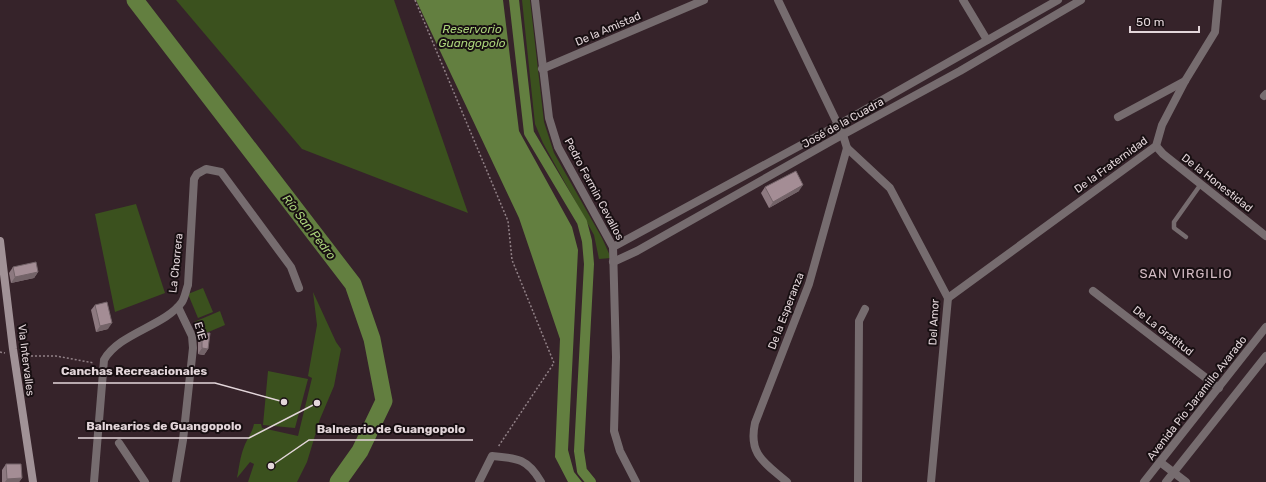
<svg xmlns="http://www.w3.org/2000/svg" width="1266" height="482" font-family="Rubik,sans-serif">
<style>
.green{fill:#3b511e}
.water{fill:#637f40}
.lines{fill:none;stroke-linecap:round;stroke-linejoin:round}
.canal{stroke:#637f40;stroke-width:10}
.river{stroke:#637f40;stroke-width:17}
.path{stroke:#918187;stroke-width:1.5;stroke-dasharray:2 2;stroke-linecap:butt}
.lane{stroke:#766c6f;stroke-width:4.5}
.street{stroke:#766c6f;stroke-width:8}
.secondary{stroke:#a19297;stroke-width:8}
.wall{fill:#8d7980}
.shaded-wall{fill:#736368}
.building{fill:#a48d95;stroke:#736368}
.labels{text-anchor:middle;dominant-baseline:central;stroke-width:4;stroke-linejoin:round;paint-order:stroke}
.street-label{font-size:11px;fill:#e3d6da;stroke:#180f12}
.water-label{font-size:12px;font-style:italic;fill:#aad37a;stroke:#180f12}
.quarter-label{font-size:13px;letter-spacing:1px;fill:#d3bbc3;stroke:#180f12}
.leader{fill:none;stroke:#e3d6da;stroke-width:1.5}
.callout-dot{fill:#e3d6da;stroke:#180f12;stroke-width:1.5}
.callout-label{font-size:12px;text-anchor:middle;font-weight:bold;fill:#e3d6da;stroke:#180f12;stroke-width:4;stroke-linejoin:round;paint-order:stroke}
</style>
<rect width="100%" height="100%" fill="#36232a"/>
<g class="green">
<polygon points="176,0 394,0 468,213 302,149"/>
<polygon points="522,0 530,0 544,122 554,153 602,238 611,258 599,259 594,235 543,143 535,124"/>
<polygon points="136,204 165,293 115,312 95,214"/>
<polygon points="203,288 213,312 198,318 188,294"/>
<path d="M313,292l23,50 5,7 -7,37 -14,33 -13,43 -10,20h-49l6,-18 -4,-2 -13,16c2,-10 3,-21 7,-31 3,-8 8,-14 10,-23h7l1,4 36,8 14,-58 -4,-2 9,-51z"/>
<polygon points="220,311 225,325 199,336 194,322"/>
<polygon points="268,371 308,379 295,428 263,425"/>
</g>
<polygon class="water" points="416,0 503,0 519,131 572,227 578,250 568,450 574,472 582,482 568,482 555,457 560,339 519,218"/>
<g class="lines">
<polyline class="canal" points="514,0 529,133 582,222 587,241 589,264 579,451 582,471 591,482"/>
<polyline class="river" points="135,0 353,284 372,339 384,401 360,451 338,482"/>
<g class="path">
<polyline points="415,0 508,221 512,260 554,363 498,447"/>
<polyline points="0,352 5,353"/>
<polyline points="23,356 56,356 94,363"/>
</g>
<polyline class="lane" points="1186,237 1174,228 1174,222 1201,184"/>
<g class="street">
<polyline points="535,0 549,118 558,147 613,247 616,357 614,431 620,451 636,482"/>
<path d="M778,0l65,135 4,13 -38,136 -54,139c-7,32 10,40 32,59"/>
<polyline points="963,0 987,40"/>
<polyline points="542,69 704,0"/>
<polyline points="1264,96 1266,94"/>
<polyline points="1118,117 1185,81"/>
<polyline points="1156,146 1163,154 1266,236"/>
<polyline points="847,148 890,188 948,298 931,482"/>
<polyline points="613,247 838,125 1058,0"/>
<polyline points="613,262 637,251 833,140 960,71 1081,0"/>
<polyline points="1093,291 1219,388"/>
<polyline points="948,298 1156,146 1162,125 1185,81 1215,32 1218,0"/>
<polyline points="119,443 145,482"/>
<polyline points="1160,462 1186,482"/>
<path d="M94,482l10,-122c15,-27 61,-34 78,-58 3,-5 4,-12 6,-17l6,-106 3,-5 9,-5 15,3 70,95 8,21"/>
<polyline points="176,482 183,440 193,348 192,336 178,307"/>
<path d="M479,482l13,-26c26,2 36,3 49,26"/>
<polyline points="858,482 859,321 865,309"/>
<polyline points="1144,482 1266,327"/>
<polyline points="1166,482 1266,356"/>
</g>
<polyline class="secondary" points="0,241 13,349 33,482"/>
</g>
<g class="wall">
<polygon points="765,187 799,191 769,208 761,193"/>
<polygon points="13,267 38,272 34,278 11,283 9,273"/>
<polygon points="95,305 108,329 96,332 91,310"/>
<polygon points="202,333 208,349 204,355 198,354 198,338"/>
<polygon points="6,464 22,478 19,482 2,482 2,470"/>
</g>
<g class="shaded-wall">
<polygon points="803,185 799,191 769,208 773,202"/>
<polygon points="38,272 34,278 11,283 15,277"/>
<polygon points="112,323 108,329 96,332 100,326"/>
<polygon points="202,348 208,349 204,355 198,354"/>
<polygon points="22,478 19,482 5,482 7,479"/>
</g>
<g class="building">
<polygon points="796,171 803,185 773,202 765,187"/>
<polygon points="36,262 38,272 15,277 13,267"/>
<polygon points="107,302 112,323 100,326 95,305"/>
<polygon points="202,333 210,333 208,349 202,348"/>
<polygon points="6,464 21,464 22,478 7,479"/>
</g>
<g class="labels">
<g class="street-label">
<text transform="translate(608 29) rotate(-23)">De la Amistad</text>
<text transform="translate(843 123) rotate(-29)">José de la Cuadra</text>
<text transform="translate(1111 165) rotate(-36)">De la Fraternidad</text>
<text transform="translate(1217 183) rotate(38)">De la Honestidad</text>
<text transform="translate(594 189) rotate(62)">Pedro Fermin Cevallos</text>
<text transform="translate(176 263) rotate(-84)">La Chorrera</text>
<text transform="translate(786 311) rotate(-69)">De la Esperanza</text>
<text transform="translate(934 322) rotate(-87)">Del Amor</text>
<text transform="translate(200 331) rotate(74)">E1E</text>
<text transform="translate(1163 331) rotate(38)">De La Gratitud</text>
<text transform="translate(26 360) rotate(83)">Vìa Intervalles</text>
<text transform="translate(1197 398) rotate(-52)">Avenida Pío Jaramillo Avarado</text>
</g>
<g class="water-label">
<text x="472" y="29">Reservorio<tspan x="472" dy="14">Guangopolo</tspan></text>
<text transform="translate(309 227) rotate(52)">Río San Pedro</text>
</g>
<g class="quarter-label">
<text x="1186" y="273">SAN VIRGILIO</text>
</g>
</g>
<path class="leader" d="M284 402L215 383H53M317 403L249 438H78M271 466L309 440H473"/>
<g class="callout-dot">
<circle cx="284" cy="402" r="4"/>
<circle cx="317" cy="403" r="4"/>
<circle cx="271" cy="466" r="4"/>
</g>
<g class="callout-label">
<text x="134" y="375">Canchas Recreacionales</text>
<text x="164" y="430">Balnearios de Guangopolo</text>
<text x="391" y="433">Balneario de Guangopolo</text>
</g>
<path d="M1130 26v6h69v-6" fill="none" stroke="#e3d6da" stroke-width="2"/>
<text x="1136" y="26" font-size="12" fill="#e3d6da" stroke="#180f12" stroke-width="3" paint-order="stroke">50 m</text>
</svg>
